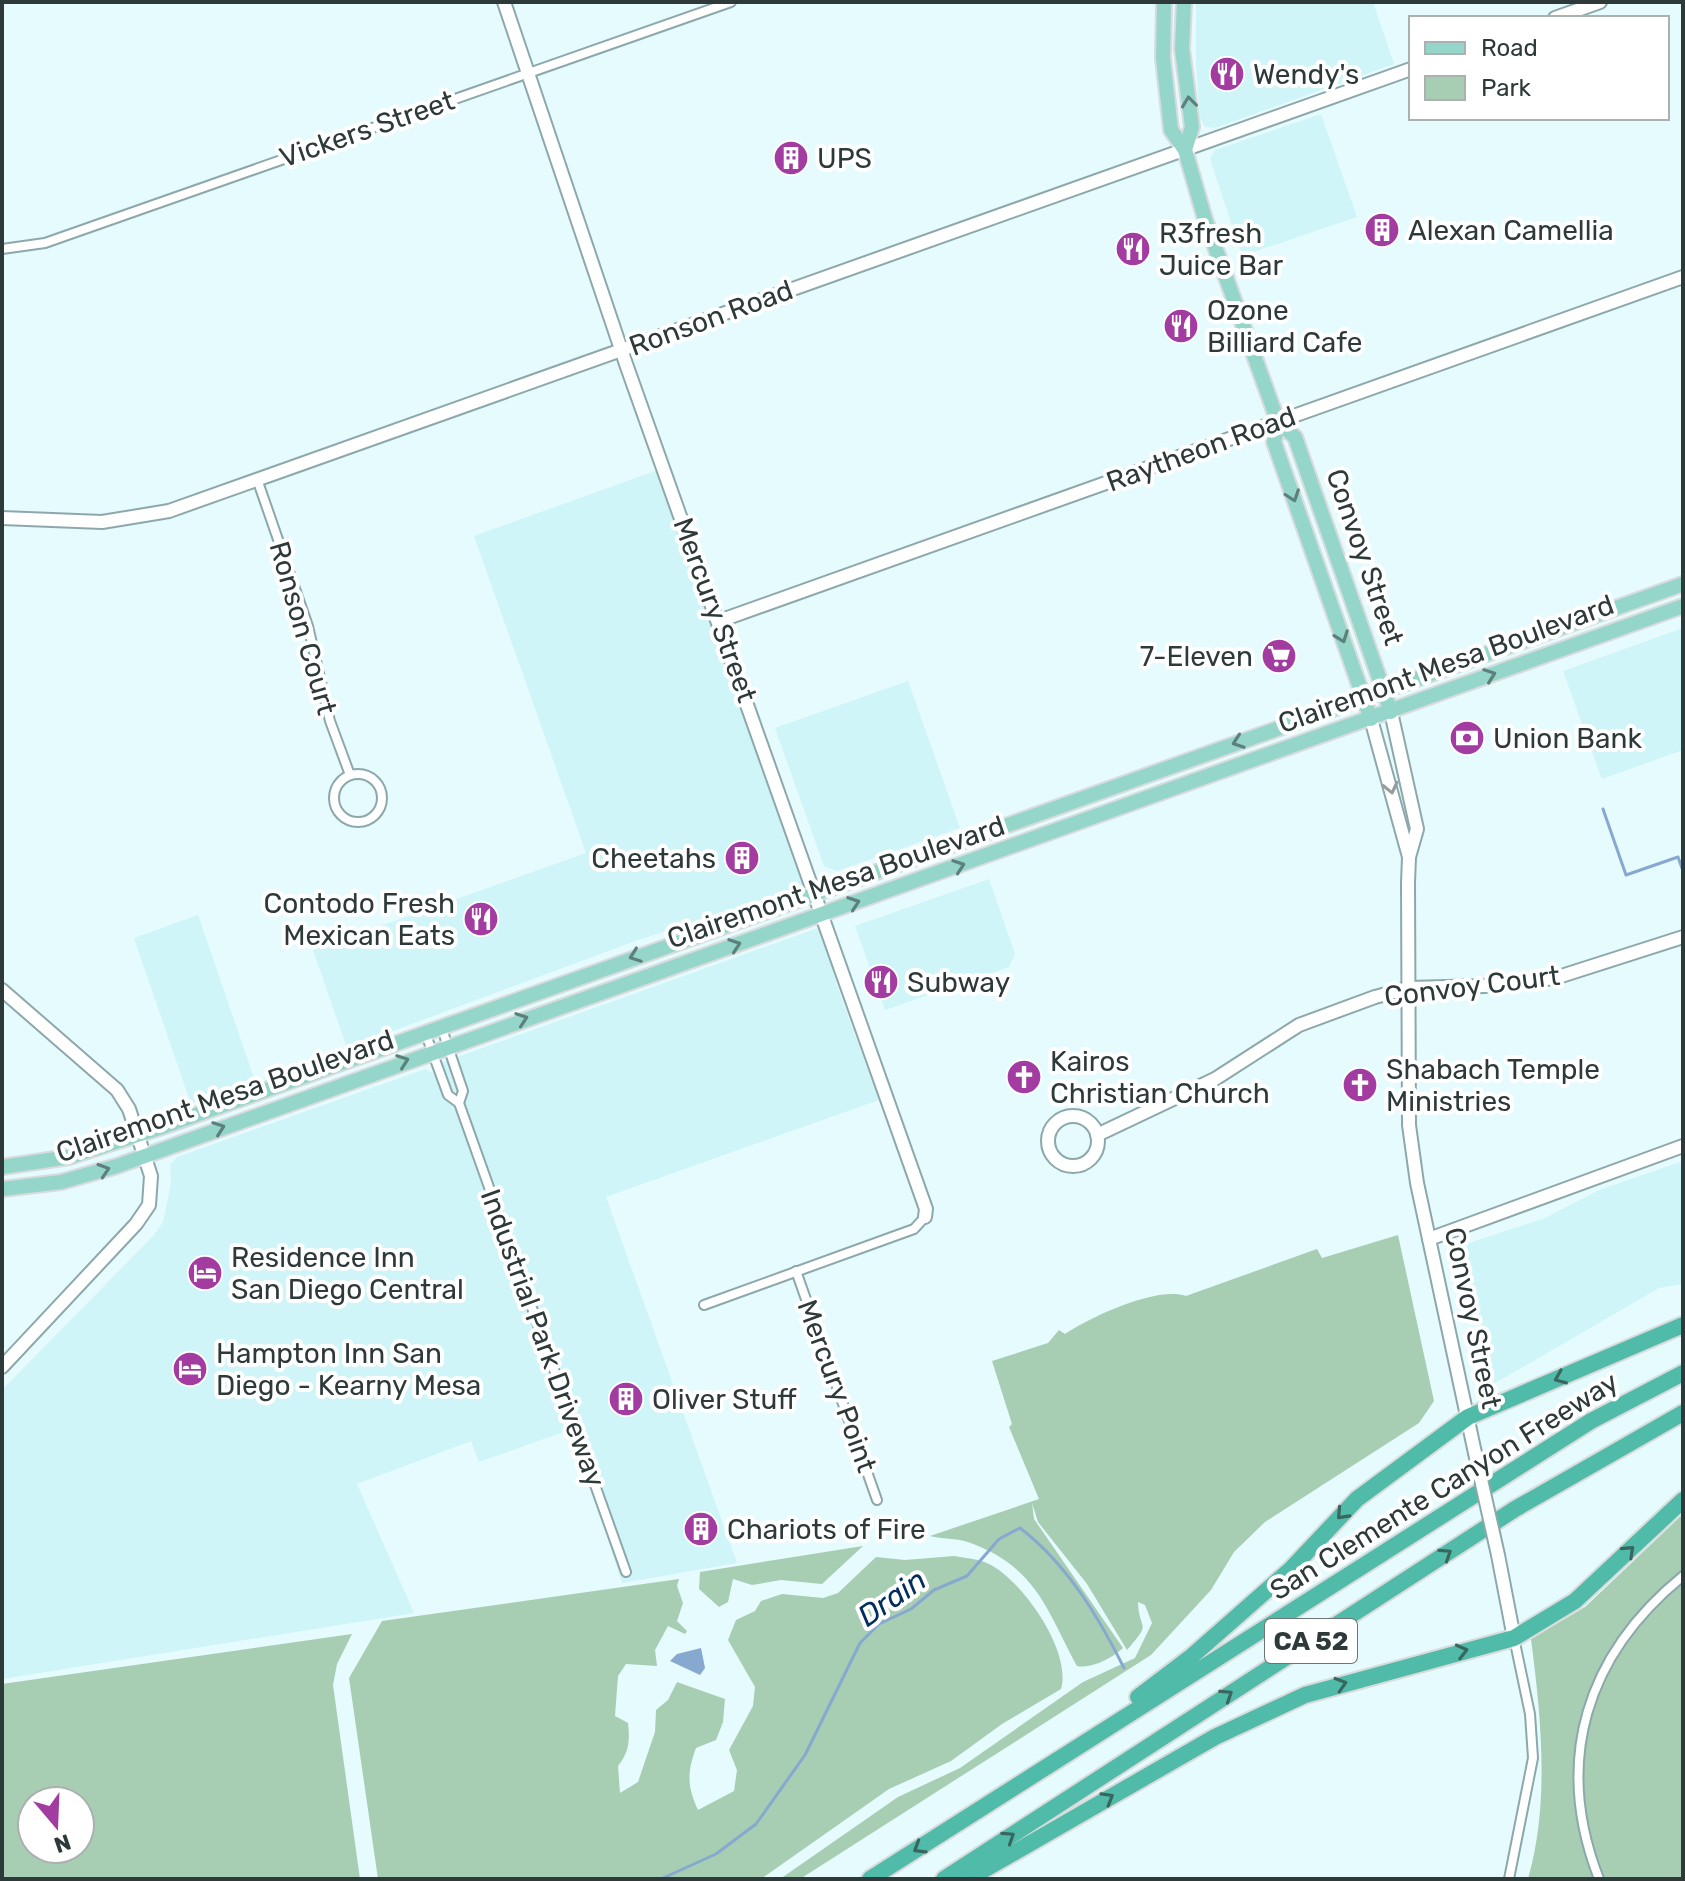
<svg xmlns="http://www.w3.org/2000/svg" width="1685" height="1881" font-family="Rubik,sans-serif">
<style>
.built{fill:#cff5f9}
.green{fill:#a7ceb3;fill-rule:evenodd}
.water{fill:#87a8cf}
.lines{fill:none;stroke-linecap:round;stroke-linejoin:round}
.stream{stroke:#87a8cf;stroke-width:3}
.street-casing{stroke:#8da8ab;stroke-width:12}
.secondary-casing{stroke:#8da8ab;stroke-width:16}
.primary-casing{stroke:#d9dbdc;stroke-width:18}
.highway-casing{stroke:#d9dbdc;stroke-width:20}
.street{stroke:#fff;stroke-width:8}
.secondary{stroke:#fff;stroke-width:12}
.primary{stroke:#95d6cb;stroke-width:14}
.highway{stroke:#4fbba8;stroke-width:16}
.secondary-bridge-casing{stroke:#8da8ab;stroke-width:16;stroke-linecap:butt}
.secondary-bridge{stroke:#fff;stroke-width:12}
.oneway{stroke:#5c807b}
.oneway2{stroke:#969c9c}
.oneway3{stroke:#3a6660}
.labels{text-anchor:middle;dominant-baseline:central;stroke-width:8;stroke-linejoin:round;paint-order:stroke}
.shield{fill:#fff;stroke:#6d7475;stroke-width:2}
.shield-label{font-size:26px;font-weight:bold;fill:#2e393a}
.poi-label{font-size:28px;fill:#2e393a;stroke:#fff;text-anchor:start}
.street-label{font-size:28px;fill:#2e393a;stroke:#fff}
.water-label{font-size:30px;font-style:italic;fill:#002d5d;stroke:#fff}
</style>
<rect width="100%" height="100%" fill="#e5fbfe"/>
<g class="built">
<polygon points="1196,2 1373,2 1394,64 1215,128 1205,127 1200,118 1196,66"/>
<polygon points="1321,114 1357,217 1242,256 1210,159 1215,150"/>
<polygon points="658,470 804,886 638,940 347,1048 313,950 586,853 474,536"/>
<polygon points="1683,628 1683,750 1602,779 1563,671"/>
<polygon points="908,681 960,828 837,871 824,866 775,728"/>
<polygon points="989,879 1015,954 1009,967 885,1010 855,926"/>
<polygon points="198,915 255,1081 191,1104 134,938"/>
<polygon points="821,927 837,986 879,1100 606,1197 737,1563 622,1583 572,1429 479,1462 471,1441 357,1484 414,1613 2,1679 2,1390 154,1235 163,1222 171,1183 170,1165 177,1157 425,1069 433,1073 432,1066"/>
<polygon points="1683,1161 1683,1284 1659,1288 1492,1385 1460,1246 1545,1218 1599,1190"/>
</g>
<g class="green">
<path d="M1398,1235l36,166 -15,22 -154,99 -31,30 -23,38 -60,65 -351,224h-20l118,-82 62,-29 123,-86 52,-24 17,-35 -7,-18 -7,-3c1,30 15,18 -11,48l-40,-66 -49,-62 -6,-19 2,16 89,129c-11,10 -31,21 -46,18 -31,-57 -40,-99 -109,-124 -12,-4 -26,-3 -38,-6l109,-37 -30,-72 3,-3 -20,-63 56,-18 11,-13 6,4c26,-17 91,-48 121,-38l131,-47 5,9z"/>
<path d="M1683,1514v365h-155c22,-77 13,-162 3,-240l54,-32z"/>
<polygon points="863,1546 822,1584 781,1580 752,1585 733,1579 728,1602 719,1607 699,1589 700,1572"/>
<path d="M954,1556c12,2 26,3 37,9 33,18 81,87 70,124l-59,35 -51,37 -62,28 -128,90h-383l-29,-201 33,-57 297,-42 -2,7 6,17 -6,18 10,10 -2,3 -17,-8 -13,24 2,16 -31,-2 -8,12 -3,40 13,7c2,18 1,29 -10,43l2,27 18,-11 17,-50 1,-22 12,-10 9,-18 48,17 -2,23 -7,18 -20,8c-9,24 -9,38 2,62l36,-19 3,-21 -8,-20 24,-44 2,-19 -27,-47 8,-20 19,-9 6,-10 21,-7 41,4 15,-5 38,-36 29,3z"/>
<path d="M352,1634l-15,30 -4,21 27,194h-358v-195zM80,1801v48h-48v-48z"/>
</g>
<polygon class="water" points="701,1648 705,1668 700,1675 670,1661 677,1654"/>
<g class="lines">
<g class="stream">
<polyline points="1603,809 1626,875 1678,857 1683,871"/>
<path d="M661,1879l55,-25 40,-30 49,-69 55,-112 19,-19 32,-15 23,-19 33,-14 32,-37 21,-11c47,36 78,88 104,140"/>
</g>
<defs>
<g id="street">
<polyline points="2,249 45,243 731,2"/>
<polyline points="257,479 308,626 330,721 350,775"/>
<circle cx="358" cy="798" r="24"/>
<polyline points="441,1026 463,1091 459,1103"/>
<polyline points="425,1032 448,1095 459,1103 626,1572"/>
<polyline points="796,1271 877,1500"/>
<polyline points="704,1305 914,1229 925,1217"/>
<polyline points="1509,1879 1533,1758 1530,1714 1514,1638"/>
<path d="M1599,1879c-46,-118 -13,-224 84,-303"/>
</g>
<g id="secondary">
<polyline points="504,2 626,364 926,1209 925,1217"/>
<polyline points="1555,18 1600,2"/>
<polyline points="2,518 102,522 169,511 1411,69"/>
<polyline points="719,621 1683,277"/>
<polyline points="1391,712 1417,829 1409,857 1408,883 1409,1125 1417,1183 1475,1453"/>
<polyline points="1371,719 1409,857"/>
<polyline points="2,990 117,1090 129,1109 151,1176 149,1205 136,1224 2,1367"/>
<circle cx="1073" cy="1141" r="25"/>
<polyline points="1097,1135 1215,1079 1299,1025 1375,997 1409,988 1484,986 1555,978 1683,937"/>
<polyline points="1429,1239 1683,1146"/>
<polyline points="1498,1555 1514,1638"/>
</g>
<g id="primary">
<polyline points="1164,2 1163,58 1171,130 1185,150 1205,219 1278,422 1295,437 1391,712"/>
<polyline points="1184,2 1182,49 1192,127 1185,150"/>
<polyline points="1278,422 1274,442 1371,719"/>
<polyline points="2,1167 69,1157 165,1126 1683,584"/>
<polyline points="2,1189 61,1182 117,1166 1683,606"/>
</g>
<g id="highway">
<polyline points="1138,1697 1192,1656 1291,1569 1357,1499 1468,1417 1683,1325"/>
<polyline points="870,1879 1591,1421 1683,1373"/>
<polyline points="944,1879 1515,1509 1683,1413"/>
<polyline points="968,1879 1215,1737 1305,1695 1514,1638 1575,1601 1683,1500"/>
</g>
</defs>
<use href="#street" class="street-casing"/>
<use href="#secondary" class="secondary-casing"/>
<use href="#primary" class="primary-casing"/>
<use href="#highway" class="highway-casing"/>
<use href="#street" class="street"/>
<use href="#secondary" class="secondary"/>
<use href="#primary" class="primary"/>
<use href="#highway" class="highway"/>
<defs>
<polyline id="secondary-bridge" points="1475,1453 1498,1555"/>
</defs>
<use href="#secondary-bridge" class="secondary-bridge-casing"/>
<use href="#secondary-bridge" class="secondary-bridge"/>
</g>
<defs><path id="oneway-chevron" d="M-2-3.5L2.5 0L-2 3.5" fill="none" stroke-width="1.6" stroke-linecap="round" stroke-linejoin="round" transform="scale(2)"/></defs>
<g class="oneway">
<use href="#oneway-chevron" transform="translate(1189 102) rotate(-97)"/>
<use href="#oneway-chevron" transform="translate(1293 496) rotate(71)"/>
<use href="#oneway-chevron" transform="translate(1342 637) rotate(70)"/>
<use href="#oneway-chevron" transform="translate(1490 675) rotate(-20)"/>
<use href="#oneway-chevron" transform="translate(1238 742) rotate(161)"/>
<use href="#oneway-chevron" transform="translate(959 866) rotate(-19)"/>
<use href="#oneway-chevron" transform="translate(854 903) rotate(-19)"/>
<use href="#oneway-chevron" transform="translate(735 945) rotate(-19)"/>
<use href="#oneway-chevron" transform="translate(635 956) rotate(160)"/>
<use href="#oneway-chevron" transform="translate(522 1019) rotate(-19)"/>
<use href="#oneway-chevron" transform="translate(403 1061) rotate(-20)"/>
<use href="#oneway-chevron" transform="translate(219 1128) rotate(-20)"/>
<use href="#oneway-chevron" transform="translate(104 1170) rotate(-18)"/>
</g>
<use class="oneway2" href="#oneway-chevron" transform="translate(1391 788) rotate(77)"/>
<g class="oneway3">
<use href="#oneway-chevron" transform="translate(1560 1378) rotate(157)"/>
<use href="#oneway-chevron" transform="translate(1342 1514) rotate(133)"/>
<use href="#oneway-chevron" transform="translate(1629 1551) rotate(-43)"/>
<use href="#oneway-chevron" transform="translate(1446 1554) rotate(-33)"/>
<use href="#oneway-chevron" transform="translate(1462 1651) rotate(-14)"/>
<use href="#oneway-chevron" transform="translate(1341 1684) rotate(-17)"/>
<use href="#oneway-chevron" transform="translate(1227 1695) rotate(-33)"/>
<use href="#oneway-chevron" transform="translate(1108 1798) rotate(-30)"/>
<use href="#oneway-chevron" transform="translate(1009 1837) rotate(-33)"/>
<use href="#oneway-chevron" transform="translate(919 1848) rotate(148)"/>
</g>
<defs>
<symbol id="restaurant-disc" viewBox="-11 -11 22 22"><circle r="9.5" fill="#a23ca0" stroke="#fff"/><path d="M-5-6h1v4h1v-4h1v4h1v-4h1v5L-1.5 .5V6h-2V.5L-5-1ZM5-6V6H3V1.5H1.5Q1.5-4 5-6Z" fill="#fff"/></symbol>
<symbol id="building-disc" viewBox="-11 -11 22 22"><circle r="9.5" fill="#a23ca0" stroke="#fff"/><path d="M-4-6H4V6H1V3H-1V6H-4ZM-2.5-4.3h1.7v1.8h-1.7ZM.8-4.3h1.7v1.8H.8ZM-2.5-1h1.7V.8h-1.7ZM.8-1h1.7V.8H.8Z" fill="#fff"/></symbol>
<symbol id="supermarket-disc" viewBox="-11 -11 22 22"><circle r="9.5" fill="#a23ca0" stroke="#fff"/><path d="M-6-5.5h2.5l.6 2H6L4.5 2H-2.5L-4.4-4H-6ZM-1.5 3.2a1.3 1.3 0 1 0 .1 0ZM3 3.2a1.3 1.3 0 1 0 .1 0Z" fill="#fff"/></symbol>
<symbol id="bank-disc" viewBox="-11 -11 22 22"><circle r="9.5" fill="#a23ca0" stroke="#fff"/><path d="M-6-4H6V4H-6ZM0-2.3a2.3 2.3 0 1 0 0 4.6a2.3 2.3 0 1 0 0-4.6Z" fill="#fff"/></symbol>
<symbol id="church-disc" viewBox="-11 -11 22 22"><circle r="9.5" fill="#a23ca0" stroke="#fff"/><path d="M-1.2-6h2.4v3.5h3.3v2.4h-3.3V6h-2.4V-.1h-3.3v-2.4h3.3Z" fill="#fff"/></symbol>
<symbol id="hotel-disc" viewBox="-11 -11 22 22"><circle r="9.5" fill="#a23ca0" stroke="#fff"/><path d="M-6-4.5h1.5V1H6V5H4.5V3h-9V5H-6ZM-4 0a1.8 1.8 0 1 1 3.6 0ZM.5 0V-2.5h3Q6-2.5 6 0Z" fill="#fff"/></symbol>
</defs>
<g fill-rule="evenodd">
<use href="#restaurant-disc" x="1207" y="54" width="40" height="40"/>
<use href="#building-disc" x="771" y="138" width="40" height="40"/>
<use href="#building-disc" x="1362" y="210" width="40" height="40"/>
<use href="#restaurant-disc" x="1113" y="229" width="40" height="40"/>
<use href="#restaurant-disc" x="1161" y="306" width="40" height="40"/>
<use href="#supermarket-disc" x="1259" y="636" width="40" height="40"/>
<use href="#bank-disc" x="1447" y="718" width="40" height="40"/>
<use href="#building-disc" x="722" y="838" width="40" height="40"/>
<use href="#restaurant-disc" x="461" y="899" width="40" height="40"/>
<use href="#restaurant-disc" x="861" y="962" width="40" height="40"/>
<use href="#church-disc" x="1004" y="1057" width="40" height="40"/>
<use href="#church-disc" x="1340" y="1065" width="40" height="40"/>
<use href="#hotel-disc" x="185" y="1253" width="40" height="40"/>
<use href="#hotel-disc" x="170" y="1349" width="40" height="40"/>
<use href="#building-disc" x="606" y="1379" width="40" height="40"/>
<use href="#building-disc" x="681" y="1509" width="40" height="40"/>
</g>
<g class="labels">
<rect class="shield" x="1265" y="1619" width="92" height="44" rx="6"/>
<g class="shield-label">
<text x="1311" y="1641">CA 52</text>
</g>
<g class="poi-label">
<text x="1253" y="74">Wendy's</text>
<text x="817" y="158">UPS</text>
<text x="1408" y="230">Alexan Camellia</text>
<text x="1159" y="233">R3fresh<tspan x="1159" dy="32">Juice Bar</tspan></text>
<text x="1207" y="310">Ozone<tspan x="1207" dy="32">Billiard Cafe</tspan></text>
<text x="1253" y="656" text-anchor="end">7-Eleven</text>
<text x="1493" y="738">Union Bank</text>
<text x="716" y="858" text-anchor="end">Cheetahs</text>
<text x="455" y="903" text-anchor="end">Contodo Fresh<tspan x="455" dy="32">Mexican Eats</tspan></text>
<text x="907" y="982">Subway</text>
<text x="1050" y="1061">Kairos<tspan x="1050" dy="32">Christian Church</tspan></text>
<text x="1386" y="1069">Shabach Temple<tspan x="1386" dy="32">Ministries</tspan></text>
<text x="231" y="1257">Residence Inn<tspan x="231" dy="32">San Diego Central</tspan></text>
<text x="216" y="1353">Hampton Inn San<tspan x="216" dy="32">Diego - Kearny Mesa</tspan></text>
<text x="652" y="1399">Oliver Stuff</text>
<text x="727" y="1529">Chariots of Fire</text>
</g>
<g class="street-label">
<text transform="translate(367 129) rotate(-19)">Vickers Street</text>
<text transform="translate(711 318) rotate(-20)">Ronson Road</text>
<text transform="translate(1201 449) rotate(-20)">Raytheon Road</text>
<text transform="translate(1365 557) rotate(71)">Convoy Street</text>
<text transform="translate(715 610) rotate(70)">Mercury Street</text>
<text transform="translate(303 628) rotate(74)">Ronson Court</text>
<text transform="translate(1446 664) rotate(-20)">Clairemont Mesa Boulevard</text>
<text transform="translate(836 882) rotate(-19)">Clairemont Mesa Boulevard</text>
<text transform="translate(1472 986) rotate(-7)">Convoy Court</text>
<text transform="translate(225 1096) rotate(-19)">Clairemont Mesa Boulevard</text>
<text transform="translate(1473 1318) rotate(78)">Convoy Street</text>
<text transform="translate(543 1338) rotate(70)">Industrial Park Driveway</text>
<text transform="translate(837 1386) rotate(70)">Mercury Point</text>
<text transform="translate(1444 1486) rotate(-32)">San Clemente Canyon Freeway</text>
</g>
<g class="water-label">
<text transform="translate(892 1598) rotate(-35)">Drain</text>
</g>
</g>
<rect width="1685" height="1881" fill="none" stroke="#2e393a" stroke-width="8"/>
<rect x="1409" y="16" width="260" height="104" fill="#ffffff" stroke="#abb0b0" stroke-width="2"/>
<rect x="1425" y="42" width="40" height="12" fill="#95d6cb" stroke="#abb0b0" stroke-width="2"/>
<text x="1481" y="56" font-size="24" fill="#2e393a">Road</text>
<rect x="1425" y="76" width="40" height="24" fill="#a7ceb3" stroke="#abb0b0" stroke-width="2"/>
<text x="1481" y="96" font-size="24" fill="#2e393a">Park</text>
<g transform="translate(56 1825) rotate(161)"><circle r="38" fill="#ffffff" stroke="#abb0b0" stroke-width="2"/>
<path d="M0-6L14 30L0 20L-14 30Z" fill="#a23ca0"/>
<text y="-12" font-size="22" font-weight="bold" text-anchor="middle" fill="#2e393a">N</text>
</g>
</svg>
